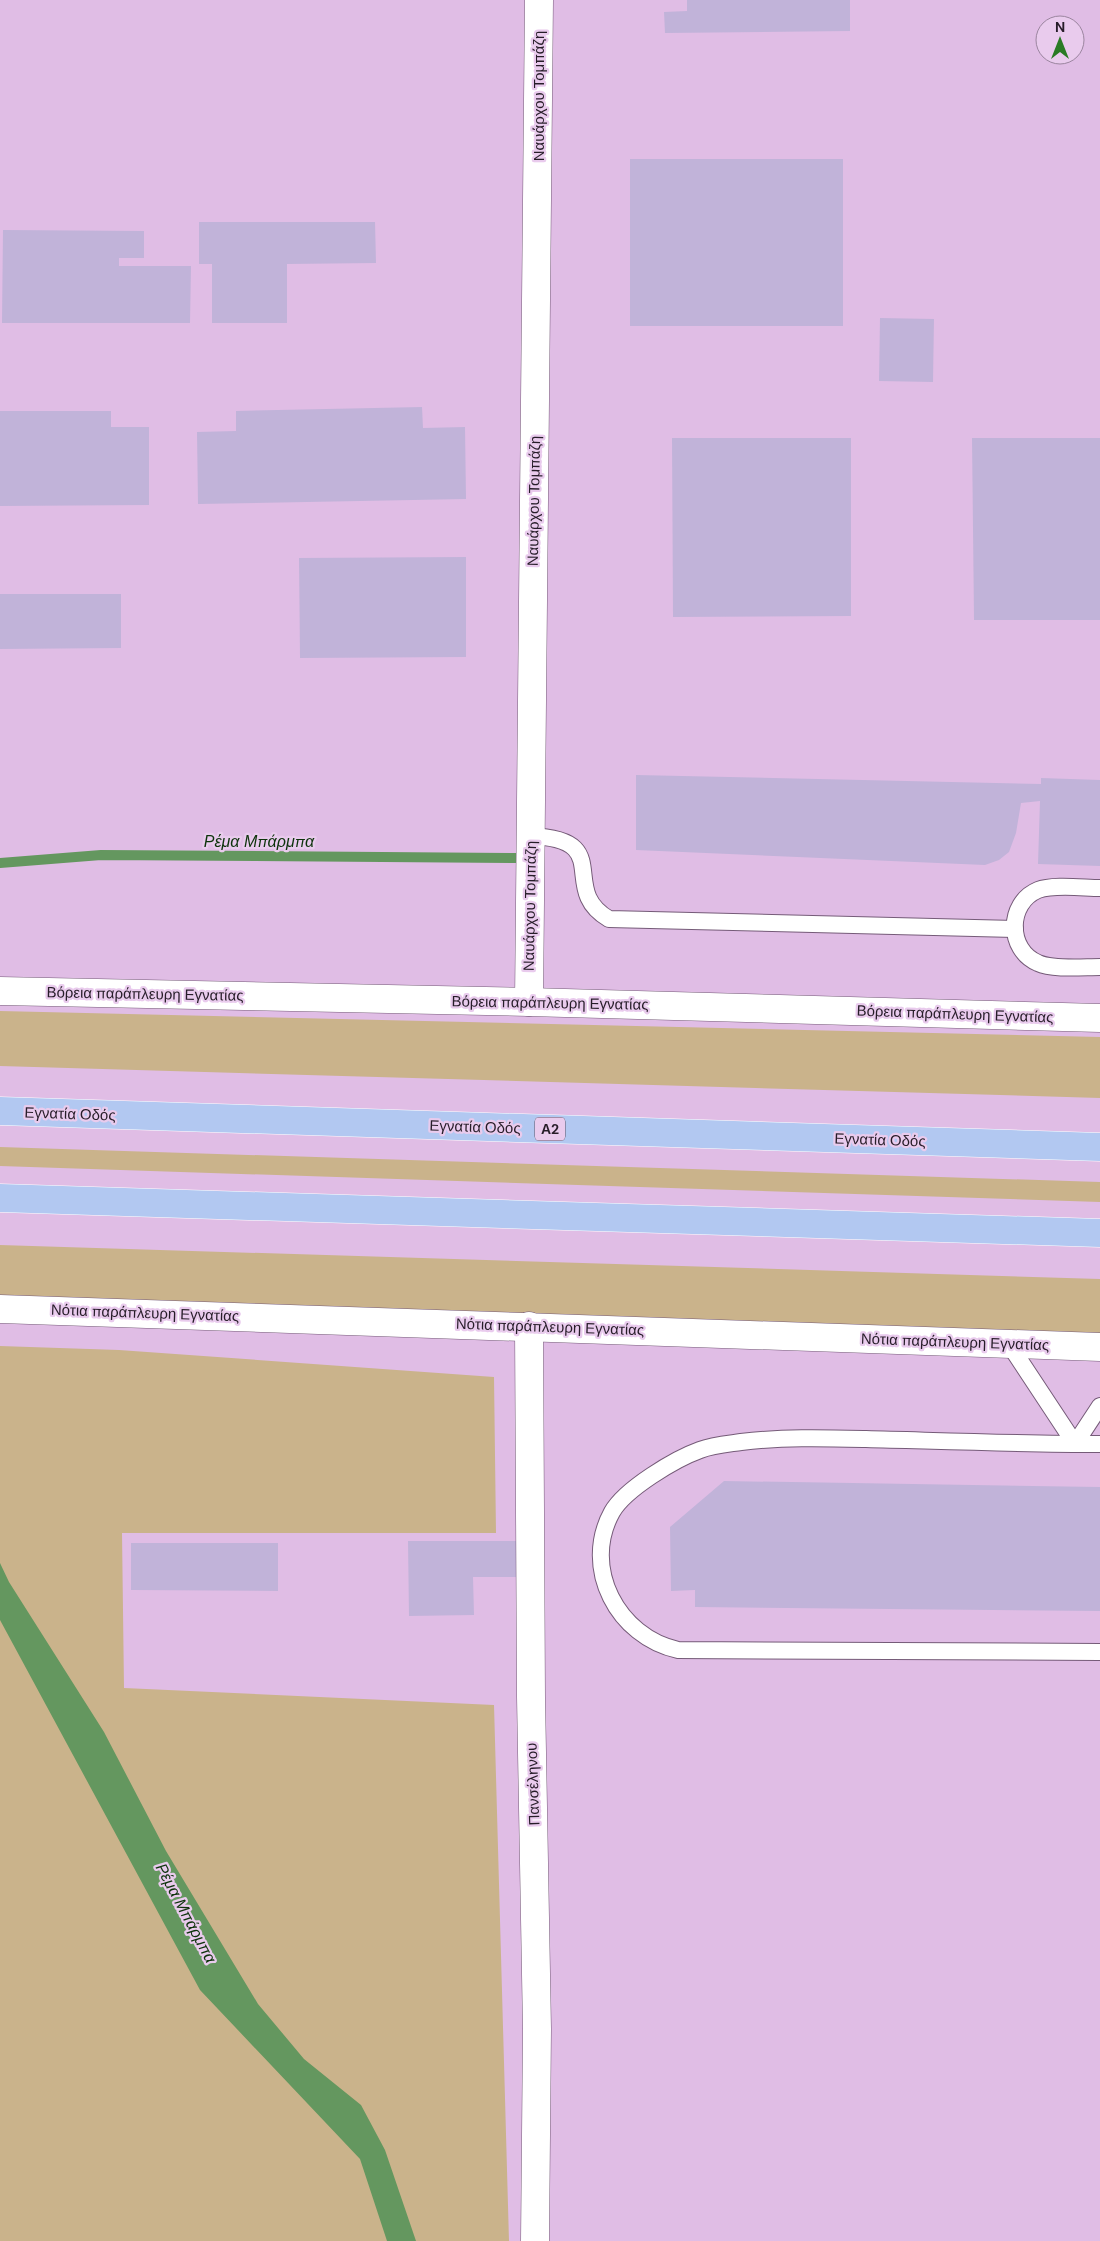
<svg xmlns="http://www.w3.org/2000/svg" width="1100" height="2241" font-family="'DM Sans',sans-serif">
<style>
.built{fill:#e0bde5;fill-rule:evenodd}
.green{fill:#cab38b}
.water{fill:#64975f}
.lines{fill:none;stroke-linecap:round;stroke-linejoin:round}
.stream{stroke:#64975f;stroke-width:10}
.building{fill:#c1b3d9}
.service-casing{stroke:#755b78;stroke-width:18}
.minor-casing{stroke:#755b78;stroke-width:29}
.tertiary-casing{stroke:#755b78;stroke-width:29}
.motorway-casing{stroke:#fff;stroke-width:29}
.service{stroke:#fff;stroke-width:16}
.minor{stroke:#fff;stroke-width:28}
.tertiary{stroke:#fff;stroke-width:28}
.motorway{stroke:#b2c8f1;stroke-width:28}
.labels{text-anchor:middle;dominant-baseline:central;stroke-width:4.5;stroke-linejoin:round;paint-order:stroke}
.shield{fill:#e9cbed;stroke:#615164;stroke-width:1}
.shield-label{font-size:14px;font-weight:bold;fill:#271d29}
.street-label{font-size:15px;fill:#271d29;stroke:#e9cbed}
.water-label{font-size:16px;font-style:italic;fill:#0d330b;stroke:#e9cbed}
</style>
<rect width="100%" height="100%" fill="#e9cbed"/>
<path class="built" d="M0,0h1100v2241h-1100zM1045,25h30v30h-30z"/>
<g class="green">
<polygon points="0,1011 1100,1037 1100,1098 0,1066"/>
<polygon points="0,1147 1100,1182 1100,1202 0,1166"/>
<polygon points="0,1245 1100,1279 1100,1336 0,1304"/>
<polygon points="0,1346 119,1350 494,1377 496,1533 122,1533 124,1688 494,1705 509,2241 0,2241"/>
</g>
<polygon class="water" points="0,1563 9,1582 104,1732 166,1851 258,2004 304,2059 361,2105 385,2150 416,2241 387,2241 360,2159 200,1990 0,1620"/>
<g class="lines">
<polyline class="stream" points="0,863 101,855 517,858"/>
</g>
<g class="building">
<polygon points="687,0 850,0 850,31 665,33 664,12 687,11"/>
<rect x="630" y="159" width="213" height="167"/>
<polygon points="199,222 375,222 376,263 287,264 287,323 212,323 212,264 199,264"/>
<polygon points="3,230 144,231 144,258 119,258 119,266 191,266 190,323 2,323"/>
<polygon points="880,318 934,319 933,382 879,381"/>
<polygon points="422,407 423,428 465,427 466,499 198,504 197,432 236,431 236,411"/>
<polygon points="0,411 111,411 111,427 149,427 149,505 0,506"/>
<polygon points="672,438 851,438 851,616 673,617"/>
<polygon points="972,438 1100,438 1100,620 974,620"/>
<polygon points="466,557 466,657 300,658 299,558"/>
<polygon points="0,594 121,594 121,648 0,649"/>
<polygon points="636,775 1041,784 1041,778 1100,780 1100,866 1038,864 1040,801 1021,803 1016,833 1009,852 999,860 985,865 636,850"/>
<polygon points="724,1481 1100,1487 1100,1611 695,1607 695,1590 671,1591 670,1527"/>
<polygon points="408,1541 521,1541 521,1577 473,1577 474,1615 409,1616"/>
<polygon points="131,1543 278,1543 278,1591 131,1590"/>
</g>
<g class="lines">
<defs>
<g id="service">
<path d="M530,836c87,3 27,53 79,83l406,10"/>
<path d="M1100,888c-16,0 -47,-4 -62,2 -31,13 -31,60 0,73 15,7 45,4 62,4"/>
<polyline points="1009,1344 1075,1444 1100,1406"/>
<path d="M1100,1444c-78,0 -156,-3 -234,-5 -44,-1 -82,-2 -125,3 -14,2 -28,3 -41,8 -25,9 -75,39 -88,62 -31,56 6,125 66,138l422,2"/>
</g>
<g id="minor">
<polyline points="529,1002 539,0"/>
<polyline points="529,1326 531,1697 537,2029 535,2241"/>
</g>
<g id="tertiary">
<polyline points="0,991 529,1002 1100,1018"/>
<polyline points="0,1309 1100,1347"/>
</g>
<g id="motorway">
<polyline points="0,1111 1100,1147"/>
<polyline points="0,1198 1100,1233"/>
</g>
</defs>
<use href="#service" class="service-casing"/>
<use href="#minor" class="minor-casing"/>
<use href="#tertiary" class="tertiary-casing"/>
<use href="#motorway" class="motorway-casing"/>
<use href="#service" class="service"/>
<use href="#minor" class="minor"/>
<use href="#tertiary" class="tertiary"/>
<use href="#motorway" class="motorway"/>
</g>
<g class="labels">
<rect class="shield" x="535" y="1117.5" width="30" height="23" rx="4"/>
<g class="shield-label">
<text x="550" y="1129">Α2</text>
</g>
<g class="street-label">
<text transform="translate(539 96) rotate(-90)">Ναυάρχου Τομπάζη</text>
<text transform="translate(534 501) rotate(-89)">Ναυάρχου Τομπάζη</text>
<text transform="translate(530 906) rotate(-89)">Ναυάρχου Τομπάζη</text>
<text transform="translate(145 994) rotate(1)">Βόρεια παράπλευρη Εγνατίας</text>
<text transform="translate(550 1003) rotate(1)">Βόρεια παράπλευρη Εγνατίας</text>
<text transform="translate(955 1014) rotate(2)">Βόρεια παράπλευρη Εγνατίας</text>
<text transform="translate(70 1114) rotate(2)">Εγνατία Οδός</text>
<text transform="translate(475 1127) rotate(2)">Εγνατία Οδός</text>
<text transform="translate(880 1140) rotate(2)">Εγνατία Οδός</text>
<text transform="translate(145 1313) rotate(2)">Νότια παράπλευρη Εγνατίας</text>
<text transform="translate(550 1327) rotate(2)">Νότια παράπλευρη Εγνατίας</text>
<text transform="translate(955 1342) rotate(2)">Νότια παράπλευρη Εγνατίας</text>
<text transform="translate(533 1784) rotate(-92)">Πανσέληνου</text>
</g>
<g class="water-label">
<text x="259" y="841">Ρέμα Μπάρμπα</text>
<text transform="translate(186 1913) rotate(62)">Ρέμα Μπάρμπα</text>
</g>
</g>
<g transform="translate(1060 40)"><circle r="24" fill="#e9cbed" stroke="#9b859f"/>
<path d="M0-4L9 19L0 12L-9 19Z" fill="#2a7b25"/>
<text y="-8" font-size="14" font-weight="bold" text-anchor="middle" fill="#271d29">N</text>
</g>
</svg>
